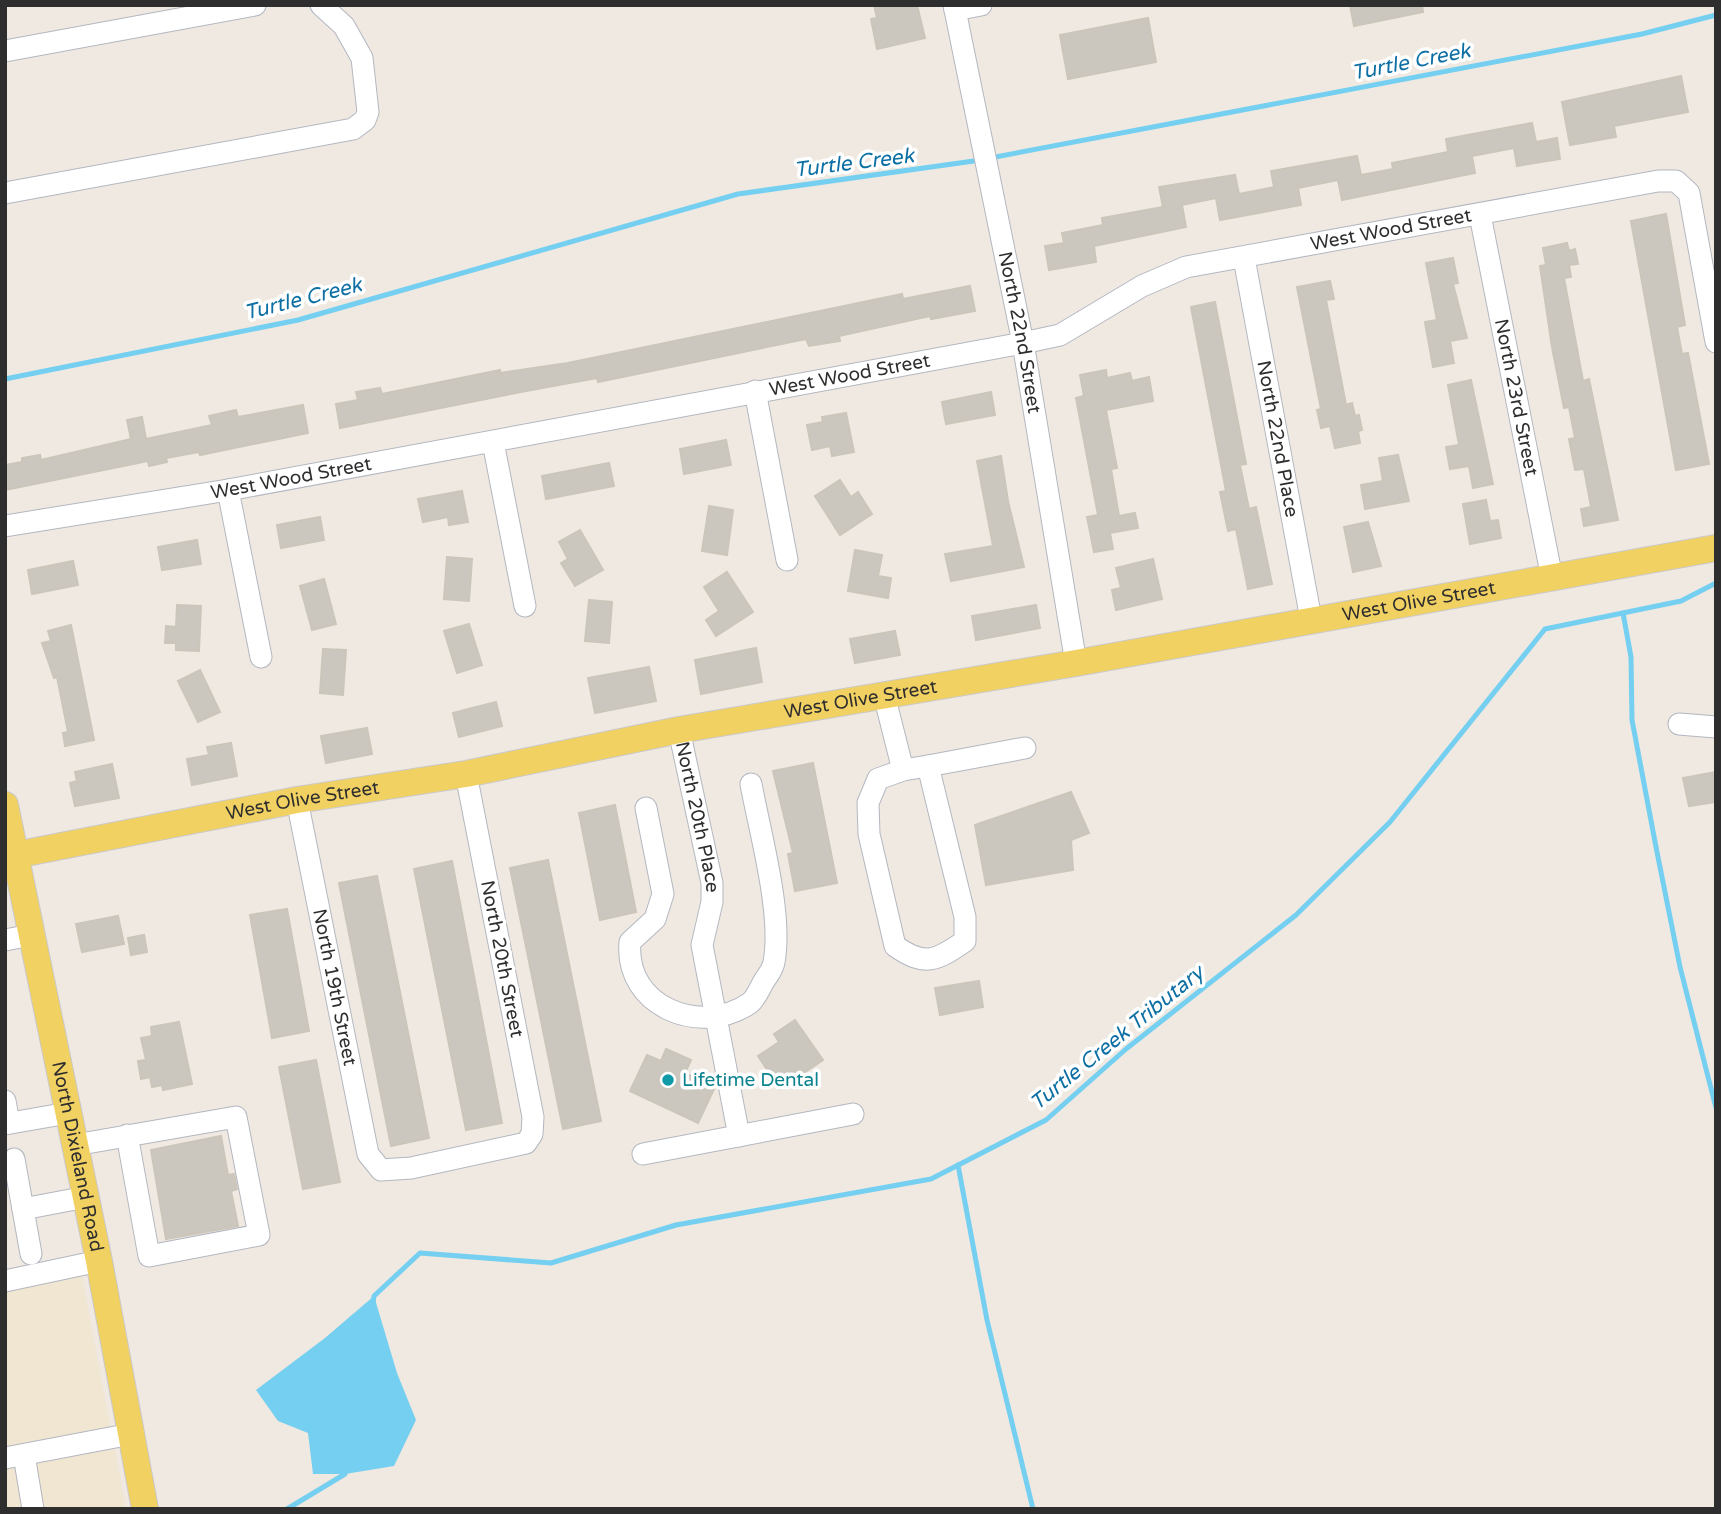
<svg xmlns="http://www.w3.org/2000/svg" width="1721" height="1514" font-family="'Varela Round',sans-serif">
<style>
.education{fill:#f0e6d1}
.water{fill:#75cff0}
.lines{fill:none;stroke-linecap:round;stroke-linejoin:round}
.stream{stroke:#75cff0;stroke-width:5}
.building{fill:#cbc7bf;stroke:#cbc5ba;stroke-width:2}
.minor-casing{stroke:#b4b7c1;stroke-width:23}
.major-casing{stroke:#c9c9c9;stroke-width:28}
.minor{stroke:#fff;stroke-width:21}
.major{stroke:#f2d163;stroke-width:26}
.culture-dot{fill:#0f9aa8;stroke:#fff;stroke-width:2.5}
.labels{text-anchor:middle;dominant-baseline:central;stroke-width:7;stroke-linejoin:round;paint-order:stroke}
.street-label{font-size:19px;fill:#2e2e2e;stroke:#fff}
.culture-label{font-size:19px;fill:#0d838f;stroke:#fff;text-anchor:start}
.water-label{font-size:21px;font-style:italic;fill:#0d6fa3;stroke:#fff}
</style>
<rect width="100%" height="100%" fill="#efe9e1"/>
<polygon class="education" points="79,1261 126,1509 5,1509 5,1275"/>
<polygon class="water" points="374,1296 397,1373 416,1420 394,1466 345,1474 313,1474 308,1433 278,1421 256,1390 325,1338"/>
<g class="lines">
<g class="stream">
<polyline points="990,158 1642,34 1716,15"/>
<polyline points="5,379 298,320 738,194 981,160"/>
<polyline points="1623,613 1631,657 1632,720 1656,847 1680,967 1716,1108"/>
<polyline points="958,1165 987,1320 1033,1509"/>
<polyline points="373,1303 374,1296 420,1253 551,1263 676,1225 931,1179 1046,1120 1126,1049 1296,915 1390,822 1545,629 1681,601 1716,583"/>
<polyline points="287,1509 345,1474 346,1468"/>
</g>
</g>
<g class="building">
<polygon points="874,5 917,5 925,38 877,49 871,19 877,18"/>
<polygon points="1350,5 1422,5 1423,12 1354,26"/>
<polygon points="1148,18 1156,62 1068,79 1060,35"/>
<polygon points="1681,76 1688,112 1614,126 1616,137 1570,145 1562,102"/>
<polygon points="1532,123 1536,142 1557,138 1560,159 1517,166 1514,148 1472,156 1475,173 1342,200 1338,180 1298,188 1301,205 1220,220 1216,198 1182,205 1186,227 1094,246 1096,262 1049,270 1045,246 1064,243 1062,233 1103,225 1102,218 1163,207 1159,187 1235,175 1239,194 1274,187 1271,171 1357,156 1361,175 1393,169 1392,163 1448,152 1446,139"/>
<polygon points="1666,214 1685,325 1677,327 1682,354 1688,353 1709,464 1676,470 1631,221"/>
<polygon points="1567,243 1569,251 1575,249 1578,264 1569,265 1571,277 1564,278 1583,381 1589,379 1618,520 1584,526 1581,509 1591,507 1584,469 1575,470 1569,439 1575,438 1569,407 1564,408 1552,347 1540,266 1546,265 1543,248"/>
<polygon points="1453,258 1458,283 1453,284 1467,338 1450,341 1454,363 1433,367 1425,322 1437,320 1426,263"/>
<polygon points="1330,281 1334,299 1326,300 1346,405 1352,403 1355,416 1359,415 1362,430 1358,431 1360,443 1335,448 1330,426 1321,428 1317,410 1321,409 1297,287"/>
<polygon points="970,286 975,311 931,319 930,316 839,336 840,341 809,346 806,339 598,382 597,378 526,391 340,428 336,404 358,400 356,392 380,388 382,394 500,370 500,373 568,363 902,294 903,299"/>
<polygon points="1215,302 1246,464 1240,465 1249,509 1256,507 1272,584 1248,589 1236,529 1228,531 1220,492 1226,491 1191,307"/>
<polygon points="1106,370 1107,378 1130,373 1132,381 1149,377 1153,401 1106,410 1117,468 1111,469 1119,516 1135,513 1138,528 1110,533 1113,549 1094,552 1087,517 1098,515 1076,398 1084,396 1080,375"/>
<polygon points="1471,380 1493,484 1473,488 1469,466 1450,469 1446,447 1459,445 1448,385"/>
<polygon points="991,392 995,415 946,424 942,402"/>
<polygon points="303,405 308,433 200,455 199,452 166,458 167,462 149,466 148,461 5,490 5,465 22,462 22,458 40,455 41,460 131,439 127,420 142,417 146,439 212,425 209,416 236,410 238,417"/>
<polygon points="846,413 854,452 832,456 830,446 812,450 807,425 823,422 822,417"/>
<polygon points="726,440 731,465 684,474 680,449"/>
<polygon points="1398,455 1409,501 1365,509 1361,485 1383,481 1379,458"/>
<polygon points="1001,456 1008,501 1024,567 951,581 945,554 993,546 977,461"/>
<polygon points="609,463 614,486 546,499 542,476"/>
<polygon points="840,480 851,497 858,492 872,514 840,535 815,496"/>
<polygon points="462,491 468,522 449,525 448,517 423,522 418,499"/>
<polygon points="1486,500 1490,521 1498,520 1501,538 1470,544 1463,504"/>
<polygon points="709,506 733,510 727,555 702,551"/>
<polygon points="320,517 324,540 281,548 277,525"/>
<polygon points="1368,522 1381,566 1353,572 1344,527"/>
<polygon points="580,530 603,570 575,586 561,563 568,559 559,542"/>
<polygon points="197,540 201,564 162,570 158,547"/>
<polygon points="855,550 882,555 878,576 891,578 888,598 848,591"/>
<polygon points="447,557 472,559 469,601 444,599"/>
<polygon points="1153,559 1162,599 1116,610 1112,590 1121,588 1116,568"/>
<polygon points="73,561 78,585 32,594 28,570"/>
<polygon points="727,572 753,612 716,636 706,620 719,611 704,587"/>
<polygon points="324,579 336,624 312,630 300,586"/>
<polygon points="589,600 612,602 609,643 585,641"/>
<polygon points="177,605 201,606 199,651 176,650 176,643 165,643 166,626 176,627"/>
<polygon points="1036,605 1040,628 976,640 972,616"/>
<polygon points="469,624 482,665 457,673 444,631"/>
<polygon points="71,625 94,740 65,746 63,733 68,732 57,677 54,678 42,643 51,641 48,631"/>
<polygon points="895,631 900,655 855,663 850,639"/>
<polygon points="756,648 762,682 701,694 695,660"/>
<polygon points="323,649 346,650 343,695 320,693"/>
<polygon points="649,667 656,701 595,713 588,678"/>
<polygon points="200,670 220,712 198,722 178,681"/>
<polygon points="496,702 502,726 459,737 453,713"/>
<polygon points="367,728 372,754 326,763 321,736"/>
<polygon points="231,743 237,776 192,785 187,759 209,755 207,747"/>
<polygon points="813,763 837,883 795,891 788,854 793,853 773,771"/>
<polygon points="112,764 119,798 75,806 70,783 77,781 75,772"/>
<polygon points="1716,772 1716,802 1689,806 1683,778"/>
<polygon points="1071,792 1089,833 1071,840 1073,870 986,885 975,825"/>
<polygon points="615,805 636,912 600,920 579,813"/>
<polygon points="548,860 601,1121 563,1129 510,868"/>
<polygon points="452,861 502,1123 466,1130 414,869"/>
<polygon points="377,876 429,1138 391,1146 339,883"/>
<polygon points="287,909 309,1031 272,1038 250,915"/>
<polygon points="118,916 124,944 82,952 76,924"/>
<polygon points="144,935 147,952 131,955 128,938"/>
<polygon points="979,981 983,1007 940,1015 935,988"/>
<polygon points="795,1020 823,1060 780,1089 758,1056 779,1042 774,1034"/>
<polygon points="179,1022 192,1084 163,1090 162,1085 152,1087 150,1077 141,1079 138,1061 146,1060 141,1038 152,1036 151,1027"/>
<polygon points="666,1049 691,1060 685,1073 715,1087 698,1123 630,1091 647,1055 661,1061"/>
<polygon points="316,1060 340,1182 303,1189 279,1067"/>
<polygon points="221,1136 228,1175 234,1174 237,1189 231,1191 238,1226 166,1239 151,1150"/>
</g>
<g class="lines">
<defs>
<g id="minor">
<path id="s1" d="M954,5l69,338 53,320"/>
<polyline points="955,10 981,5"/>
<polyline points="5,51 255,5"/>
<polyline points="5,193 353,129 365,120 368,112 362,58 344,26 321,5"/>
<path id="s2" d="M1480,215l72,363"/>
<path id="s3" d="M1244,258l67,361"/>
<polyline points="755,391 787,560"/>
<polyline points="493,442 525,606"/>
<polyline points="228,490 261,657"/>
<path id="s4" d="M5,526l223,-36 795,-147 37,-8 82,-49 44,-19 472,-86h18l13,12 27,149"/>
<path d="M884,695l19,75 -25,9 -10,24 1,31 26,112c30,21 41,15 70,-5v-24l-37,-151 -25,4"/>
<polyline points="1679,724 1716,727"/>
<path id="s5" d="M679,730l33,153v19l-10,43 37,191"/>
<polyline points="928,766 1025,748"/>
<path id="s6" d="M297,800l71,354 13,16 30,-2 115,-25 6,-9 1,-17 -67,-343"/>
<path d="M646,808l17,86 -8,25 -25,23c-6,65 71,95 120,61 6,-5 10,-15 14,-22 4,-6 9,-12 10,-19 9,-48 -14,-129 -23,-178"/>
<polyline points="5,940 31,935"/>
<polyline points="5,1101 9,1123"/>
<polyline points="5,1124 68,1113"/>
<polyline points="75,1145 236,1117 259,1235 149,1256 127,1135"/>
<polyline points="643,1154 853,1114"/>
<polyline points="14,1159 31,1254"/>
<polyline points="23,1209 86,1197"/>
<polyline points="5,1281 99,1261"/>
<polyline points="24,1455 33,1509"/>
<polyline points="5,1458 131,1434"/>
</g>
<g id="major">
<path id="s7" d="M5,805l94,456 46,248"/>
<path id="s8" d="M5,857l292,-57 169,-26 213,-44 397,-67 640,-115"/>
</g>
</defs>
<use href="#minor" class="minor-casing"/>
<use href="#major" class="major-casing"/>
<use href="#minor" class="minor"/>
<use href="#major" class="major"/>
</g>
<circle class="culture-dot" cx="668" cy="1080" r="7"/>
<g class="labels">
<g class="street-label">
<text stroke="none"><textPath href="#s4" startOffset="1424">West Wood Street</textPath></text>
<text stroke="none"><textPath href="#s1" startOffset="334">North 22nd Street</textPath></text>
<text stroke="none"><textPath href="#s4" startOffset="858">West Wood Street</textPath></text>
<text stroke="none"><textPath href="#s2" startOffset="186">North 23rd Street</textPath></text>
<text stroke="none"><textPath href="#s3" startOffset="184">North 22nd Place</textPath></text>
<text stroke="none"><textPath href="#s4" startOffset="290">West Wood Street</textPath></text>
<text stroke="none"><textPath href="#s8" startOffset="1437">West Olive Street</textPath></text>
<text stroke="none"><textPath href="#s8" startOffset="870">West Olive Street</textPath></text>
<text stroke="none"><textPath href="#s8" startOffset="303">West Olive Street</textPath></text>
<text stroke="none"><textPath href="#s5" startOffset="89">North 20th Place</textPath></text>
<text transform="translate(502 959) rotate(79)">North 20th Street</text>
<text stroke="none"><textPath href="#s6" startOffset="191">North 19th Street</textPath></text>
<text stroke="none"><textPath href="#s7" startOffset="359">North Dixieland Road</textPath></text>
</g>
<g class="culture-label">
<text x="682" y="1080">Lifetime Dental</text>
</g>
<g class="water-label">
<text transform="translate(1411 62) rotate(-11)">Turtle Creek</text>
<text transform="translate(854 163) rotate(-7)">Turtle Creek</text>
<text transform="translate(303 299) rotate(-14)">Turtle Creek</text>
<text transform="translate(1117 1038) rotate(-39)">Turtle Creek Tributary</text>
</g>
</g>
<rect width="1721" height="1514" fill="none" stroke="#2e2e2e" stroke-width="14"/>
</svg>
